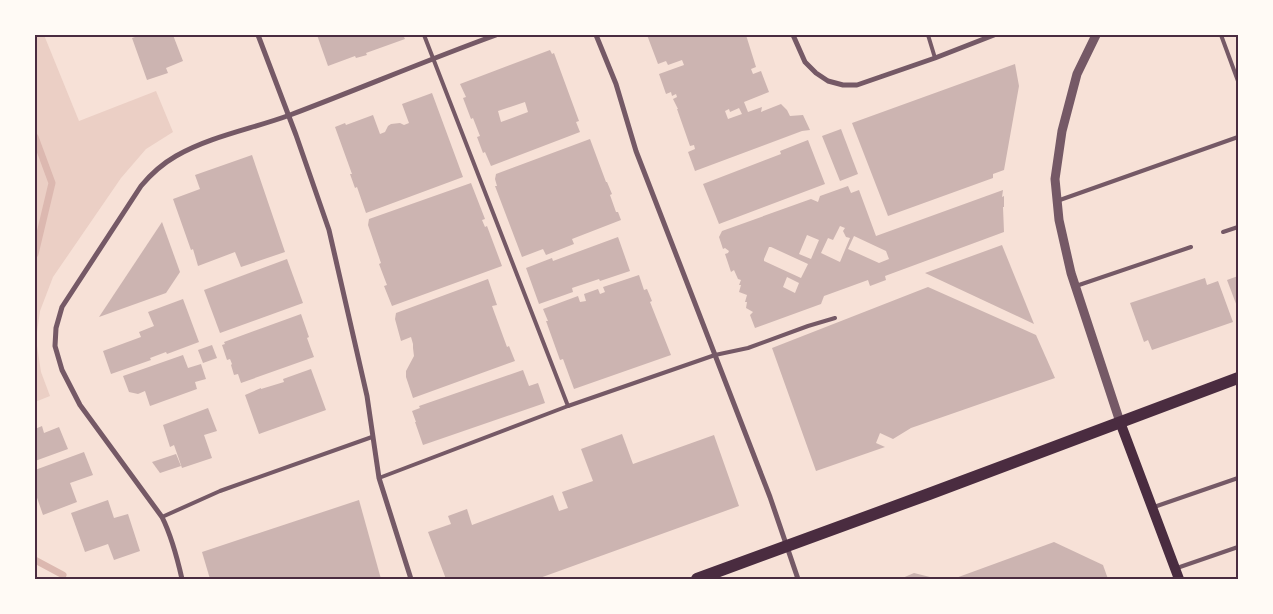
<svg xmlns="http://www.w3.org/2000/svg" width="1273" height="614" font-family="'Varela Round',sans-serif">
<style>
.green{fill:#ebcfc5}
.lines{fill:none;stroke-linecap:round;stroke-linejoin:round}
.stream{stroke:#dcb8b0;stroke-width:7}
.building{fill:#ccb4b1;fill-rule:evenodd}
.service{stroke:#755966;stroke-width:4}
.minor{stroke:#755966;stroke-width:5}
.tertiary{stroke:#755966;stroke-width:9}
.secondary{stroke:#4a2c40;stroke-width:10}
.primary{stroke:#4a2c40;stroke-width:12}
.neatline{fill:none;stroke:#4a2c40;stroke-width:2}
</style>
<rect width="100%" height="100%" fill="#f7e1d7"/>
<polygon class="green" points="35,35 44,35 79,121 156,91 173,132 146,149 121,178 53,277 40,311 36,339 41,372 50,396 35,402"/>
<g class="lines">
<g class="stream">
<polyline points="35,137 52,183 35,254"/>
<polyline points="35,560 63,575"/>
</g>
</g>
<g class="building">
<polygon points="141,35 173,35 183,61 166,68 168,73 147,80 132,38"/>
<polygon points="317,35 403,35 405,39 366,53 367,55 356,58 355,56 328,66"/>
<path d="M647,35h99l10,32 -5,2 2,5 8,-3 8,21 -25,10 4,10 14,-5 -1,5 20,-8 6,6 3,6 13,-1 7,15 -8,1 -107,40 -7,-19 7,-3 -1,-4 -4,1 -13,-37h1l-5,-10 4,-2 -1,-3 -4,2 -1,-4 -5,2 -7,-20 25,-9 -2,-5 -14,5 -2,-4 -8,3zM739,108l3,6 -14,5 -3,-8 4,-2 1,3z"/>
<path d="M550,50l2,4 2,-1 25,68 -3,1 4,10 -89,34 -6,-14 -2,1 -6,-16 3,-1 -7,-18 -2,1 -8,-21 3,-1 -6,-13zM525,102l3,10 -27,10 -3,-11z"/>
<polygon points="1015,64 1019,86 1004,170 993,174 993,178 888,216 852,123"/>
<polygon points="432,93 463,177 366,213 357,187 355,188 350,174 352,174 335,127 345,123 346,125 373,115 380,134 385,132 388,126 391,124 400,123 404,125 409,123 402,104"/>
<polygon points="841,129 858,174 840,181 822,136"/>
<polygon points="590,139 606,182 607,182 612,194 610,195 616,212 618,212 621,220 572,239 574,244 546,255 543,249 522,257 495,186 497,186 495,179 496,174"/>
<polygon points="808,140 825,184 719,224 703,184 781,154 780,151"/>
<polygon points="252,155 285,252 241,267 235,252 198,266 193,249 191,250 173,199 200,189 195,175"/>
<polygon points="471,183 485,219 482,220 485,227 487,226 502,266 392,306 384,286 387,285 379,264 381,263 368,225 369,219"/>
<path d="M848,186l3,7 8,-3 17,46 127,-46 -1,7 2,-1v11h-1l1,25 -119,44 1,4 -16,6 -2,-6 -44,16 -3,8 -66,24 -5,-13 3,-3 -7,-4 1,-6h-2l2,-7 -8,-3 2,-7h-2l2,-5 -3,-1 -4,-9 -3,2 -6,-18 3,-1 1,-2 -4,-3 -2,1 -4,-12 3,-6 89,-32 7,3 2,-6zM840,226l5,2 -2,3 3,6 4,1 -10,24 -19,-9 7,-15 5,2zM807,235l12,5 -8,19 -12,-5zM854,236l32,15 3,8 -10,4 -31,-14zM769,247h2l37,17 -7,14 -37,-17v-2zM787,277l12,6 -4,10 -12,-6z"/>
<polygon points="162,222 180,272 166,293 99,317"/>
<polygon points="618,237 630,271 600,281 599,279 572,288 573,292 539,304 526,268 552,258 553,261"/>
<polygon points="1002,245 1034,324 925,273"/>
<polygon points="287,259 303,303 220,333 204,290"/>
<polygon points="639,275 644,290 647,289 652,301 650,302 671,355 574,389 563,359 560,360 546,321 548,321 543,309 578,296 580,302 586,301 584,294 598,289 600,294 605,292 603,287"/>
<polygon points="1238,276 1238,309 1227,280"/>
<polygon points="1205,278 1207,285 1218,281 1233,322 1152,350 1148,340 1144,342 1130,303"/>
<polygon points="488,279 497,305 492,306 507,347 509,346 515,361 413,398 406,377 406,371 414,356 413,348 413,344 411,337 401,341 395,319 396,313"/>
<polygon points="928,287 1036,335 1055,378 911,428 893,439 880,433 876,443 885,447 816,471 772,348"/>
<polygon points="183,299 199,342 167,354 166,352 150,358 151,360 111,374 103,351 141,337 139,332 154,326 148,312"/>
<polygon points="301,314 309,337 307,338 314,357 241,383 238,374 234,375 231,365 232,364 230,359 227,360 222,345 225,344 224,342"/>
<polygon points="212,345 217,358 203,363 198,350"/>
<polygon points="183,355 188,368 201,364 206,379 195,382 197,389 150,406 145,391 138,394 129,392 123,376"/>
<polygon points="311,369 326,410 259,434 245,395 261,388 261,389 284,382 283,379"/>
<polygon points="523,370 529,386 538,383 545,403 423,445 415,422 416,422 412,411 420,408 419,406"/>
<polygon points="208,408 217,431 204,435 212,458 182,468 174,445 170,447 163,425"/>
<polygon points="42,426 44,433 59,427 68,449 35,461 35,429"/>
<polygon points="622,434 633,464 714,435 739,506 537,579 446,579 428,532 451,524 448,516 467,509 472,525 553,495 559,511 568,508 562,492 593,481 581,449"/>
<polygon points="84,452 93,475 70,483 77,502 43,515 35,492 35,470"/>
<polygon points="176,454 181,466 160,473 152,462"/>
<polygon points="108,500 114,518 128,514 140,551 114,560 108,544 85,552 71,513"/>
<polygon points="359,500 381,579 210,579 202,552"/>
<polygon points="1054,542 1103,565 1108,579 953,579"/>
<polygon points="914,573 934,578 934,579 900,579"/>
</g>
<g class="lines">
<g class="service">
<polyline points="424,35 568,406"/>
<polyline points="928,35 935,58"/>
<polyline points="1221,35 1238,81"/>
<polyline points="1057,201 1238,137"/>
<polyline points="1223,232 1238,227"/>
<polyline points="1076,286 1191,247"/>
<polyline points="379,478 568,406 715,355 748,348 808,326 835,318"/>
<polyline points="1154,507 1238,478"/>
<polyline points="162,517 220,491 372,437"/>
<polyline points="1177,568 1238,547"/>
</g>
<g class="minor">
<polyline points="258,35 296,135 329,230 367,396 379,478 411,579"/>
<polyline points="596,35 616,84 636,151 770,497 798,579"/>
<polyline points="793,35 805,62 816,73 828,81 843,85 857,85 935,58 994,35"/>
<path d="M182,579c-5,-22 -10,-42 -20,-62l-82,-112 -18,-35 -7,-24 1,-18 6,-21 79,-121c10,-12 21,-22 35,-30 35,-20 76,-27 114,-41 69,-26 137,-55 206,-80"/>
</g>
<polyline class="tertiary" points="1096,35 1077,74 1062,131 1055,179 1059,220 1071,273 1120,422"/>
<polyline class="secondary" points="1120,422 1179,579"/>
<polyline class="primary" points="697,579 929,494 1238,378"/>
</g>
<rect width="1273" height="614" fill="none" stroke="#fffaf5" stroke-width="72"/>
<rect x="36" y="36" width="1201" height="542" class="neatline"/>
</svg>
